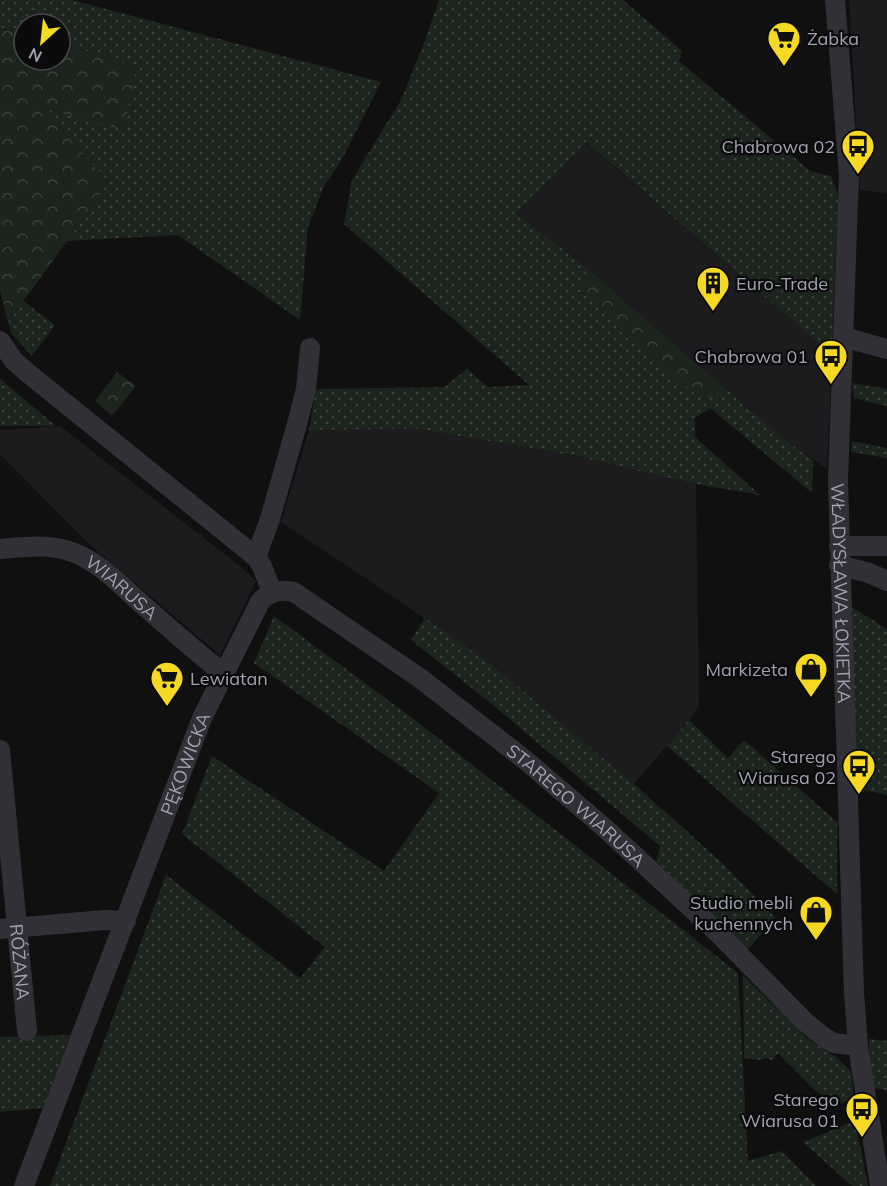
<svg xmlns="http://www.w3.org/2000/svg" width="887" height="1186" font-family="Mulish,sans-serif">
<style>
.built{fill:#1c1c1e}
.grass{fill:url(#grass-dots)}
.forest{fill:url(#forest-crowns)}
.lines{fill:none;stroke-linecap:round;stroke-linejoin:round}
.minor{stroke:#313036;stroke-width:20}
.labels{text-anchor:middle;dominant-baseline:central;stroke-width:4.5;stroke-linejoin:round;paint-order:stroke}
.poi-label{font-size:18px;fill:#a0a2b2;stroke:#0b0b0c;text-anchor:end}
.street-label{font-size:18px;fill:#a0a2b2;stroke:#0b0b0c}
</style>
<defs>
<pattern id="grass-dots" width="8" height="8" patternUnits="userSpaceOnUse" patternTransform="scale(1.5)"><rect width="8" height="8" fill="#1c241e"/><path d="M2 2h.1M6 6h.1" fill="none" stroke="#3a413c" stroke-width="1.8" stroke-linecap="round"/></pattern>
<pattern id="forest-crowns" width="20" height="18" patternUnits="userSpaceOnUse" patternTransform="scale(1.5)"><rect width="20" height="18" fill="#1c241e"/><path d="M2 6a3 3 0 1 1 6 0M12 15a3 3 0 1 1 6 0" fill="none" stroke="#3a413c"/></pattern>
</defs>
<rect width="100%" height="100%" fill="#101011"/>
<g class="built">
<polygon points="849,0 887,0 887,193 860,190"/>
<polygon points="585,142 832,355 827,469 784,439 588,269 517,214"/>
<polygon points="60,426 236,563 256,581 220,655 90,545 0,454 0,430"/>
<polygon points="419,429 570,455 696,484 699,705 689,720 634,784 495,667 358,573 281,522 309,430"/>
</g>
<g class="grass">
<polygon points="0,0 72,0 381,82 340,163 324,186 308,227 300,320 178,235 67,241 98,199 108,181 40,107 137,65 60,44 60,24 24,24 24,34 0,28"/>
<polygon points="439,0 623,0 682,51 679,61 810,171 831,176 838,195 832,355 586,142 517,214 588,269 582,292 703,400 726,389 784,439 813,460 812,493 710,408 695,418 695,437 760,495 696,484 570,455 419,429 309,430 316,389 444,387 467,369 488,387 529,385 344,224 352,180 401,100 426,38"/>
<polygon points="23,301 55,325 32,356 12,334 8,322"/>
<polygon points="0,378 6,384 56,426 0,426"/>
<polygon points="852,383 887,389 887,406 854,398"/>
<polygon points="852,441 887,448 887,458 851,452"/>
<polygon points="850,606 887,629 887,795 858,789"/>
<polygon points="274,616 415,720 738,973 748,1161 782,1151 816,1186 50,1186 166,875 300,978 325,947 182,834 212,756 384,871 439,793 254,663"/>
<polygon points="425,618 495,667 634,784 720,861 776,918 747,950 657,862 660,846 487,700 411,640"/>
<polygon points="689,720 728,758 744,740 837,822 837,894 667,746"/>
<polygon points="743,975 809,1040 836,1057 851,1071 854,1098 837,1105 816,1091 778,1053 772,1060 766,1058 759,1060 744,1058"/>
<polygon points="70,1035 43,1108 0,1112 0,1037"/>
<polygon points="869,1039 887,1041 887,1090 873,1088 869,1062"/>
<polygon points="855,1121 868,1186 852,1186 803,1142"/>
</g>
<g class="forest">
<polygon points="0,28 24,34 24,60 60,60 60,44 137,65 124,130 41,108 108,181 98,199 8,322 0,290"/>
<polygon points="588,269 726,389 703,400 630,341 582,291"/>
<polygon points="117,372 136,386 112,416 95,401"/>
</g>
<g class="lines">
<g class="minor">
<path id="s1" d="M835,0l14,175 -11,305 16,513 4,53 22,140"/>
<polyline points="843,337 887,349"/>
<polyline points="0,341 14,361 29,374 256,557"/>
<polyline points="839,546 887,546"/>
<path id="s2" d="M0,549c23,-2 46,-5 69,2 29,9 51,34 73,53 27,24 53,47 81,69"/>
<polyline points="839,565 869,573 887,581"/>
<polyline points="272,592 262,566 256,557 270,519 297,424 306,389 310,348"/>
<path id="s3" d="M0,750l27,281"/>
<polyline points="0,929 105,920 126,921"/>
<path id="s4" d="M24,1186l178,-468 58,-116c9,-11 21,-13 34,-10l127,87 103,80 82,70 113,105 86,88 20,16 9,5 24,3"/>
</g>
</g>
<defs>
<symbol id="supermarket-pin" viewBox="-11 -11 22 30"><path d="M0 17L-7.5 6A9.5 9.5 0 1 1 7.5 6Z" fill="#f6d923" stroke="#0b0b0c"/><path d="M-6-5.5h2.5l.6 2H6L4.5 2H-2.5L-4.4-4H-6ZM-1.5 3.2a1.3 1.3 0 1 0 .1 0ZM3 3.2a1.3 1.3 0 1 0 .1 0Z" fill="#111"/></symbol>
<symbol id="bus-pin" viewBox="-11 -11 22 30"><path d="M0 17L-7.5 6A9.5 9.5 0 1 1 7.5 6Z" fill="#f6d923" stroke="#0b0b0c"/><path d="M-5-6H5V4H4V6H2V4H-2V6H-4V4H-5ZM-3.5-4V0h7V-4ZM-3.5 1.2v1.5H-2V1.2ZM2 1.2v1.5H3.5V1.2Z" fill="#111"/></symbol>
<symbol id="building-pin" viewBox="-11 -11 22 30"><path d="M0 17L-7.5 6A9.5 9.5 0 1 1 7.5 6Z" fill="#f6d923" stroke="#0b0b0c"/><path d="M-4-6H4V6H1V3H-1V6H-4ZM-2.5-4.3h1.7v1.8h-1.7ZM.8-4.3h1.7v1.8H.8ZM-2.5-1h1.7V.8h-1.7ZM.8-1h1.7V.8H.8Z" fill="#111"/></symbol>
<symbol id="shop-pin" viewBox="-11 -11 22 30"><path d="M0 17L-7.5 6A9.5 9.5 0 1 1 7.5 6Z" fill="#f6d923" stroke="#0b0b0c"/><path d="M-5-2.5h2.3a2.7 3.5 0 0 1 5.4 0H5L5.5 6h-11ZM-1.5-2.5h3a1.5 2.3 0 0 0-3 0Z" fill="#111"/></symbol>
</defs>
<g fill-rule="evenodd">
<use href="#supermarket-pin" x="765" y="19" width="38" height="52"/>
<use href="#bus-pin" x="839" y="127" width="38" height="52"/>
<use href="#building-pin" x="694" y="264" width="38" height="52"/>
<use href="#bus-pin" x="812" y="337" width="38" height="52"/>
<use href="#shop-pin" x="792" y="650" width="38" height="52"/>
<use href="#supermarket-pin" x="148" y="659" width="38" height="52"/>
<use href="#bus-pin" x="840" y="747" width="38" height="52"/>
<use href="#shop-pin" x="797" y="893" width="38" height="52"/>
<use href="#bus-pin" x="843" y="1090" width="38" height="52"/>
</g>
<g class="labels">
<g class="poi-label">
<text x="807" y="38" text-anchor="start">Żabka</text>
<text x="835" y="146">Chabrowa 02</text>
<text x="736" y="283" text-anchor="start">Euro-Trade</text>
<text x="808" y="356">Chabrowa 01</text>
<text x="788" y="669">Markizeta</text>
<text x="190" y="678" text-anchor="start">Lewiatan</text>
<text x="836" y="756">Starego<tspan x="836" dy="21">Wiarusa 02</tspan></text>
<text x="793" y="902">Studio mebli<tspan x="793" dy="21">kuchennych</tspan></text>
<text x="839" y="1099">Starego<tspan x="839" dy="21">Wiarusa 01</tspan></text>
</g>
<g class="street-label">
<text stroke="none"><textPath href="#s2" startOffset="134">WIARUSA</textPath></text>
<text stroke="none"><textPath href="#s1" startOffset="594">WŁADYSŁAWA ŁOKIETKA</textPath></text>
<text stroke="none"><textPath href="#s4" startOffset="452">PĘKOWICKA</textPath></text>
<text stroke="none"><textPath href="#s4" startOffset="1022">STAREGO WIARUSA</textPath></text>
<text stroke="none"><textPath href="#s3" startOffset="213">RÓŻANA</textPath></text>
</g>
</g>
<g transform="translate(42 42) rotate(207)"><circle r="28" fill="#0b0b0c" stroke="#47474e" stroke-width="1.5"/>
<path d="M0-4.5L10 22L0 15L-10 22Z" fill="#f6d923"/>
<text y="-9" font-size="16" font-weight="bold" text-anchor="middle" fill="#a0a2b2">N</text>
</g>
</svg>
